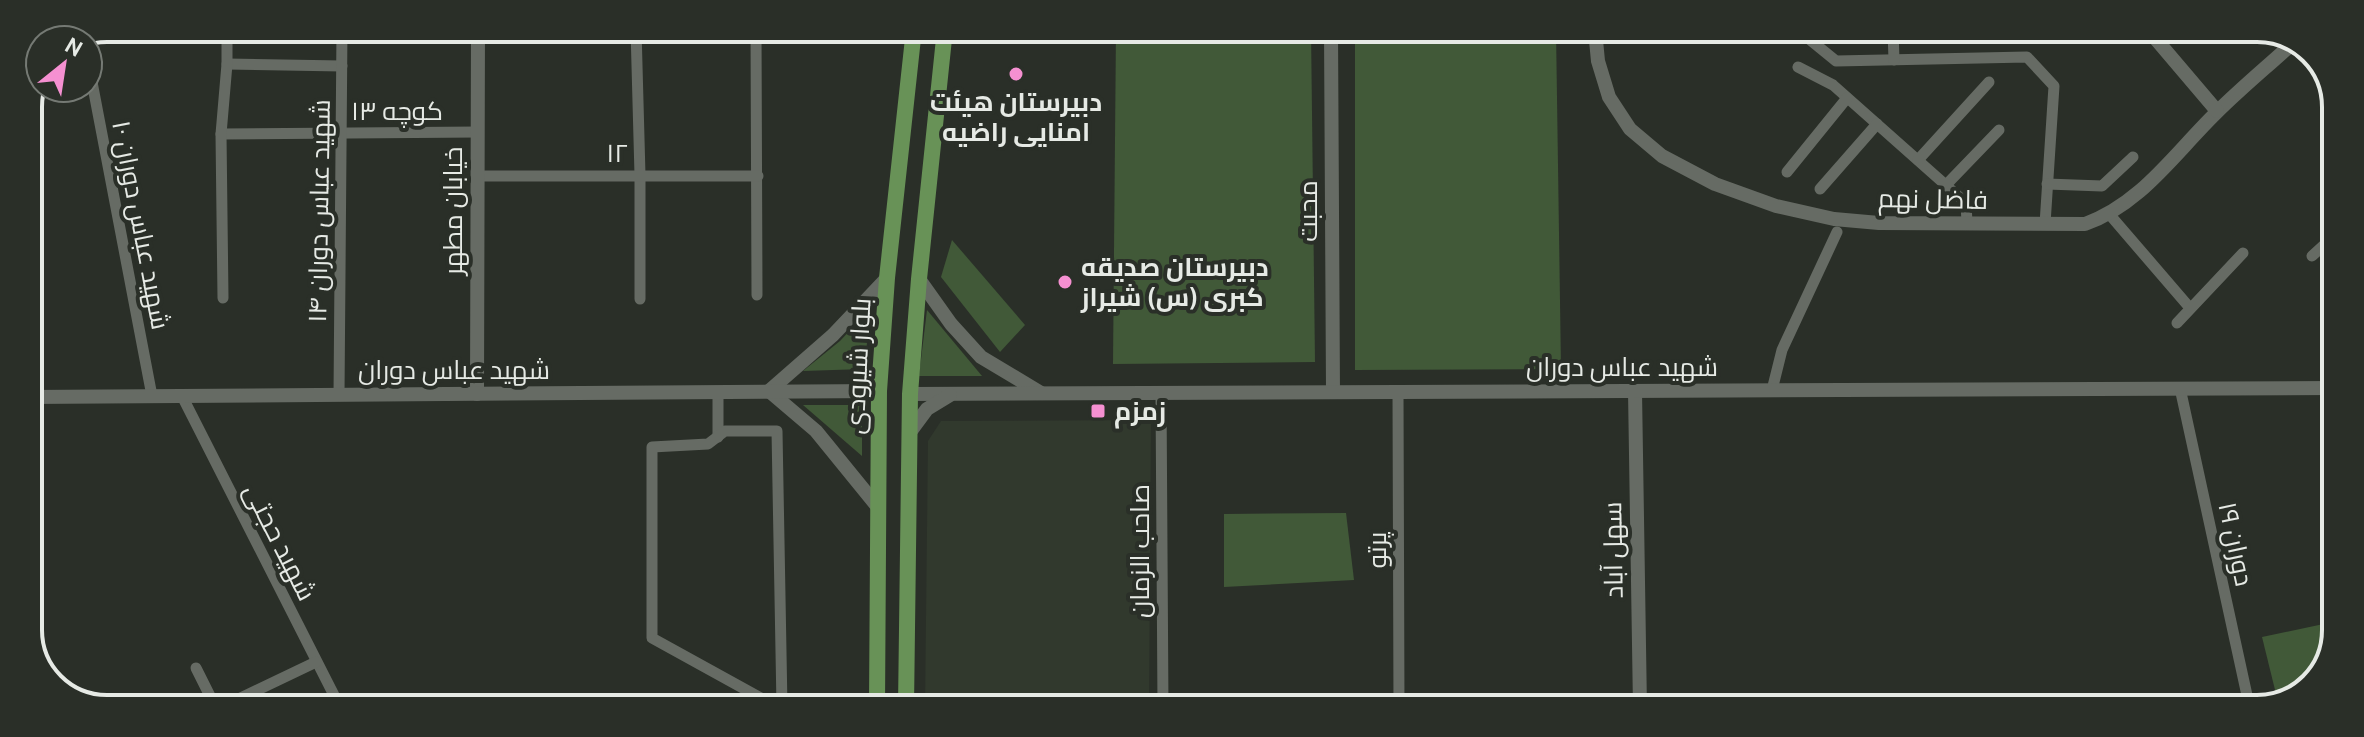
<svg xmlns="http://www.w3.org/2000/svg" width="2364" height="737" font-family="Cabin,Cairo,sans-serif">
<style>
.built{fill:#31392d}
.green{fill:#415938}
.lines{fill:none;stroke-linecap:round;stroke-linejoin:round}
.minor{stroke:#666b64;stroke-width:11}
.tertiary{stroke:#666b64;stroke-width:14}
.secondary{stroke:#666b64;stroke-width:14}
.primary{stroke:#689257;stroke-width:16}
.poi-dot{fill:#f590d1;stroke:#2a2f28;stroke-width:3}
.labels{text-anchor:middle;dominant-baseline:central;stroke-width:8;stroke-linejoin:round;paint-order:stroke}
.poi-label{font-size:26px;font-weight:bold;fill:#e6eae5;stroke:#2a2f28;text-anchor:start}
.street-label{font-size:26px;fill:#e6eae5;stroke:#2a2f28}
.rim{fill:none;stroke:#e6eae5;stroke-width:4}
</style>
<rect width="100%" height="100%" fill="#2a2f28"/>
<polygon class="built" points="1151,420 1149,708 925,707 928,441 941,421"/>
<g class="green">
<polygon points="1116,29 1311,30 1315,362 1113,364"/>
<polygon points="1355,30 1556,30 1561,369 1355,370"/>
<polygon points="952,240 1025,325 1000,352 941,277"/>
<polygon points="871,308 864,369 803,371 840,341"/>
<polygon points="927,310 982,376 919,376"/>
<polygon points="803,405 862,405 862,456"/>
<polygon points="1346,513 1354,580 1224,587 1224,514"/>
<polygon points="2333,622 2333,651 2305,693 2278,702 2262,637"/>
</g>
<g class="lines">
<g class="minor">
<polyline points="636,29 640,175 640,299"/>
<polyline points="756,29 757,295"/>
<polyline points="1766,30 1771,32"/>
<polyline points="1798,30 1836,61 2027,57 2054,86 2045,224"/>
<polyline points="1893,30 1894,60"/>
<polyline points="84,38 84,40"/>
<polyline points="88,61 152,396"/>
<polyline points="227,64 342,66"/>
<polyline points="1798,67 1833,85 1966,203 1967,223"/>
<polyline points="221,134 478,132"/>
<polyline points="1918,160 1989,82"/>
<polyline points="1787,172 1847,98"/>
<polyline points="477,176 758,176"/>
<polyline points="2047,184 2102,186 2133,157"/>
<polyline points="1946,185 1999,130"/>
<polyline points="1820,189 1877,124"/>
<polyline points="2110,215 2190,308"/>
<polyline points="2312,256 2335,235"/>
<polyline points="223,298 221,134 227,64 227,28"/>
<polyline points="2177,323 2243,253"/>
<polyline points="2180,388 2250,709"/>
<polyline points="1772,390 1782,350 1837,232"/>
<polyline points="1398,392 1399,708"/>
<polyline points="718,393 718,437"/>
<polyline points="1161,393 1163,708"/>
<polyline points="339,395 342,28"/>
<polyline points="182,396 340,707"/>
<polyline points="196,668 215,706"/>
<polyline points="224,706 316,662"/>
<polyline points="777,707 652,638 652,447 708,444 725,431 777,431 782,707"/>
</g>
<g class="tertiary">
<polyline points="1331,30 1333,392"/>
<path d="M1595,30l3,31 11,36 21,32 32,27 53,28 61,22 58,13 45,4 206,1c56,-20 89,-70 131,-111 25,-25 52,-47 78,-71"/>
<polyline points="2149,31 2217,111"/>
<polyline points="1635,391 1640,708"/>
<polyline points="477,394 478,28"/>
</g>
<g class="secondary">
<polyline points="919,279 951,324 981,357 1041,393"/>
<polyline points="769,391 833,335 887,278"/>
<polyline points="769,391 816,431 877,506"/>
<polyline points="910,394 2334,388"/>
<polyline points="28,397 879,391"/>
<polyline points="910,432 927,409 950,395"/>
</g>
<g class="primary">
<polyline points="877,707 879,391 887,278 914,29"/>
<polyline points="906,707 910,394 919,279 945,29"/>
</g>
</g>
<g class="poi-dot">
<circle cx="1016" cy="74" r="8"/>
<circle cx="1065" cy="282" r="8"/>
<rect x="1090" y="403" width="16" height="16" rx="4"/>
</g>
<g class="labels">
<g class="poi-label">
<text x="1016" y="102" text-anchor="middle">دبیرستان هیئت<tspan x="1016" dy="30">امنایی راضیه</tspan></text>
<text x="1081" y="267">دبیرستان صدیقه<tspan x="1081" dy="30">کبری (س) شیراز</tspan></text>
<text x="1114" y="411">زمزم</text>
</g>
<g class="street-label">
<text x="397" y="111">کوچه ۱۳</text>
<text x="617" y="153">۱۲</text>
<text transform="translate(1933 199) rotate(1)">فاضل نهم</text>
<text transform="translate(319 211) rotate(-89)">شهید عباس دوران ۱۴</text>
<text transform="translate(453 211) rotate(-90)">خیابان مطهر</text>
<text transform="translate(1308 211) rotate(-90)">محبت</text>
<text transform="translate(141 225) rotate(79)">شهید عباس دوران ۱۰</text>
<text transform="translate(858 366) rotate(-87)">بلوار شیرودی</text>
<text x="1622" y="367">شهید عباس دوران</text>
<text x="454" y="370">شهید عباس دوران</text>
<text transform="translate(280 542) rotate(63)">شهید حجتی</text>
<text transform="translate(2236 544) rotate(78)">دوران ۱۹</text>
<text transform="translate(1377 550) rotate(-90)">پرتو</text>
<text transform="translate(1613 550) rotate(-91)">سهل آباد</text>
<text transform="translate(1140 551) rotate(-90)">صاحب الزمان</text>
</g>
</g>
<path d="M0 0H2364V737H0ZM107 42H2257A65 65 0 0 1 2322 107V630A65 65 0 0 1 2257 695H107A65 65 0 0 1 42 630V107A65 65 0 0 1 107 42Z" fill="#2a2f28" fill-rule="evenodd"/>
<path class="rim" d="M107 42H2257A65 65 0 0 1 2322 107V630A65 65 0 0 1 2257 695H107A65 65 0 0 1 42 630V107A65 65 0 0 1 107 42Z"/>
<g transform="translate(64 64) rotate(30)"><circle r="38" fill="#2a2f28" stroke="#757a74" stroke-width="2"/>
<path d="M0-6L14 30L0 20L-14 30Z" fill="#f590d1"/>
<text y="-12" font-size="22" font-weight="bold" text-anchor="middle" fill="#e6eae5">N</text>
</g>
</svg>
